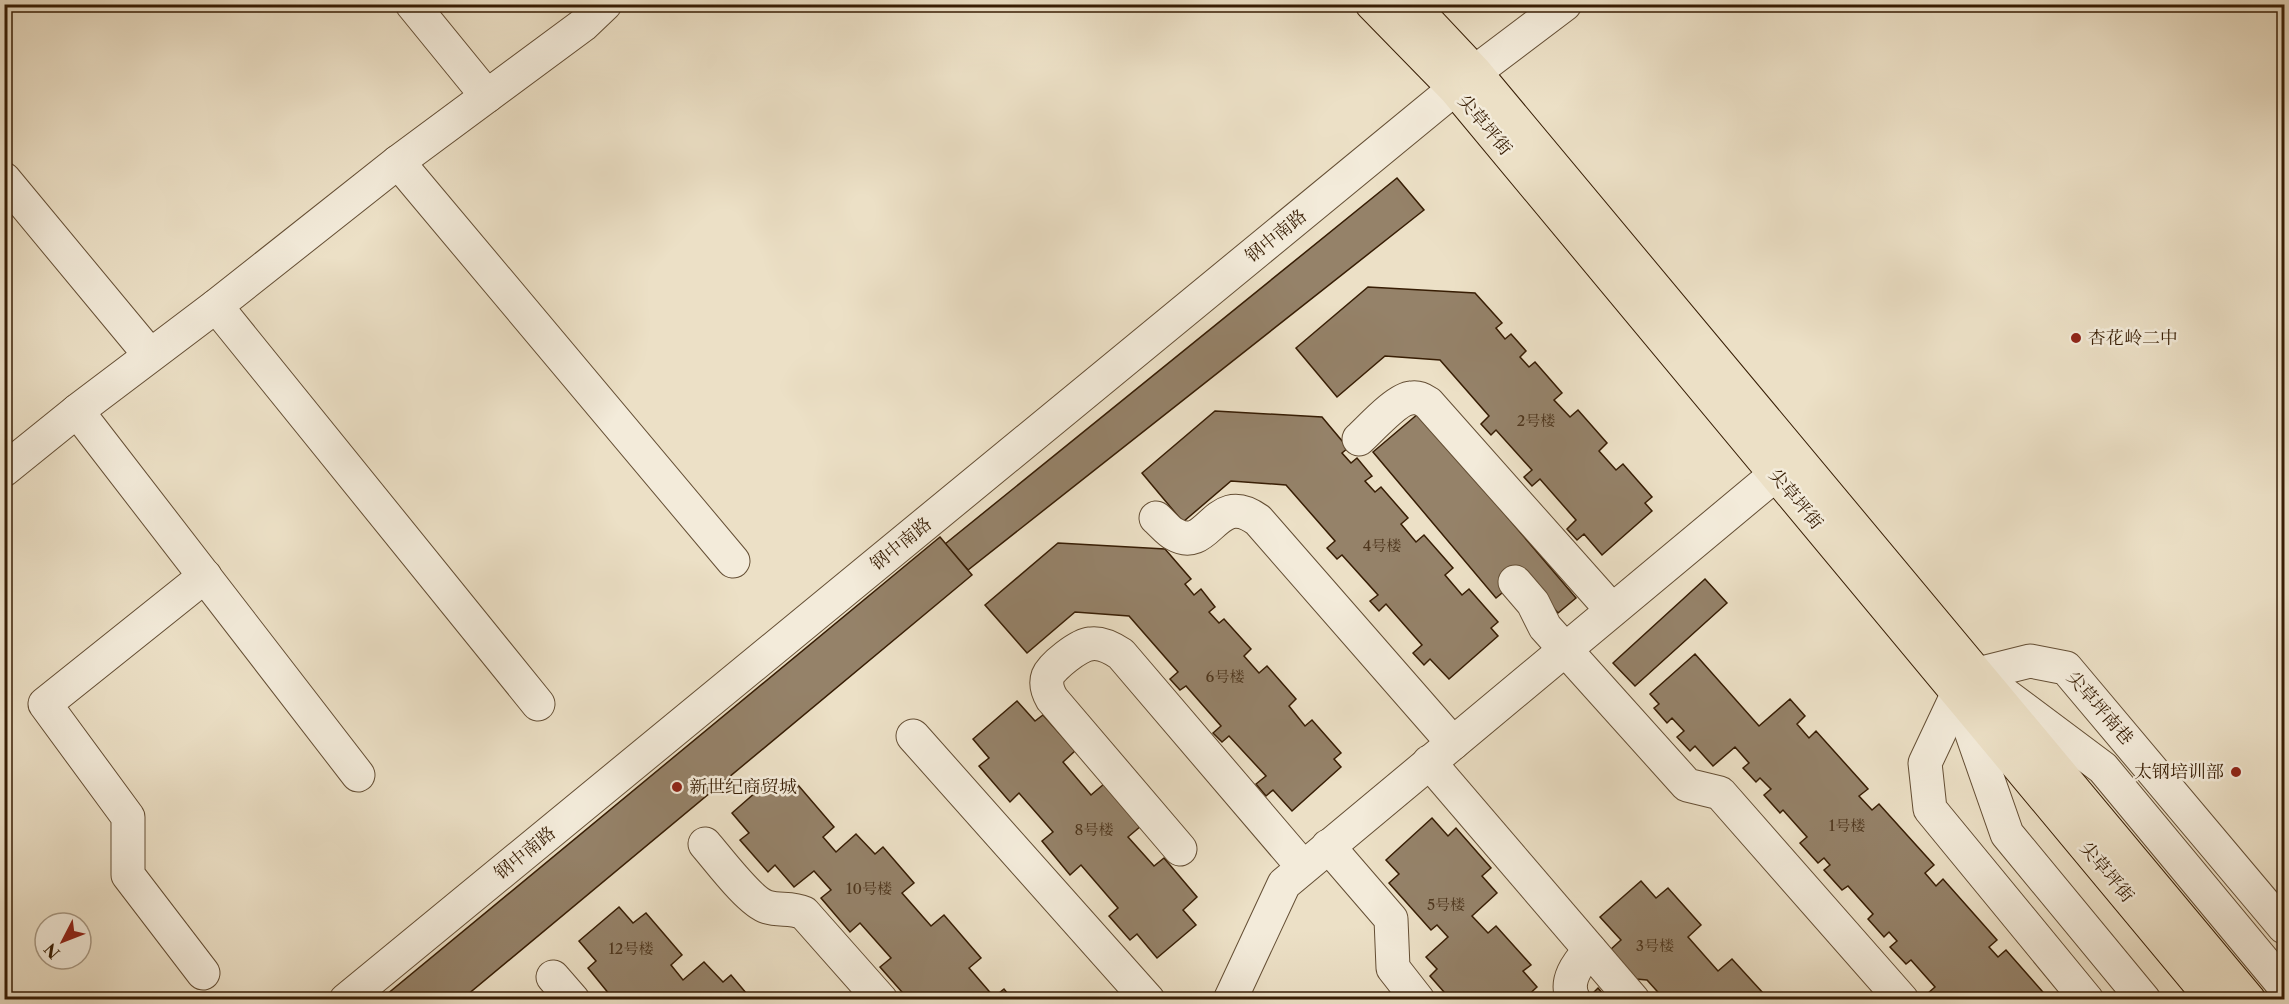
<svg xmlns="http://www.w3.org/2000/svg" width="2289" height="1004" font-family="'Libre Caslon Text','Noto Serif SC',serif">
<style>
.building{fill:#958269;stroke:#371d04;stroke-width:1.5}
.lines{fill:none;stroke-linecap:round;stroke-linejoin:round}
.minor-casing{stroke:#644e34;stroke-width:35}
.major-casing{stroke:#371d04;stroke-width:35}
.minor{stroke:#f3ebda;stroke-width:33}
.major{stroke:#ece0c6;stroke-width:33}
.poi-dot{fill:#8f2418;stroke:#f3ebda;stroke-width:2}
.labels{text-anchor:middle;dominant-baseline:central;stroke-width:5;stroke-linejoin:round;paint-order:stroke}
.number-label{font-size:15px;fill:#4e361d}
.street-label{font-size:18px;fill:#371d04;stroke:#f3ebda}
.poi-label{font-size:18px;fill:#371d04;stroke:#f3ebda;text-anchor:start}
</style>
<rect width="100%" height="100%" fill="#ece0c6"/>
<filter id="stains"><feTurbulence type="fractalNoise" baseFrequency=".00333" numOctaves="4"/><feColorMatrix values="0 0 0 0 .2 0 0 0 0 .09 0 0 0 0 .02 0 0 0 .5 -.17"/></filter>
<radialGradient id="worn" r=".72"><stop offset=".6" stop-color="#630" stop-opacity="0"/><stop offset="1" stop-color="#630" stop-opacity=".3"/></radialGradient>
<g class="building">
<polygon points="1397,178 1424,210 968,570 945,544"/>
<polygon points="1368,287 1475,293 1502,323 1496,328 1505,339 1511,334 1526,351 1520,357 1529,367 1535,362 1562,393 1554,400 1570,417 1578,410 1607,443 1599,451 1616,470 1623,464 1652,497 1645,503 1652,511 1602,555 1584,534 1577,540 1567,529 1576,520 1540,479 1532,486 1524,477 1532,470 1496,430 1491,435 1481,424 1489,416 1440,360 1385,356 1337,397 1296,348"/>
<polygon points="1215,411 1322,417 1348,448 1342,453 1351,463 1357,458 1372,476 1365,481 1375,492 1381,487 1408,518 1401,524 1416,542 1424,535 1453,568 1445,575 1462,595 1469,589 1498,622 1491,628 1498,636 1449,679 1430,659 1424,665 1413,653 1422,645 1386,604 1379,611 1370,601 1378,595 1342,555 1337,559 1327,548 1335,541 1286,485 1231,481 1183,522 1142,473"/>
<polygon points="1419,413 1576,598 1558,613 1525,574 1496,598 1373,452"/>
<polygon points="940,537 972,575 461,1000 380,1000"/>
<polygon points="1058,543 1165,549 1191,579 1185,584 1194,595 1201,589 1215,607 1209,612 1219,623 1224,619 1251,649 1244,656 1259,673 1267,666 1296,699 1289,706 1305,726 1312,720 1341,753 1334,759 1341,767 1292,811 1273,790 1266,796 1256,784 1266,776 1229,736 1222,742 1213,733 1221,726 1186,686 1180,690 1170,679 1178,672 1129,616 1075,612 1027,653 985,605"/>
<polygon points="1705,579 1727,603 1635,686 1613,663"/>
<polygon points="1695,654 1759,726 1790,699 1805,716 1797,724 1809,738 1816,731 1868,789 1859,796 1872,810 1879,804 1934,865 1925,873 1936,886 1943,879 1997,940 1989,947 1998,957 2006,950 2049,999 1932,1000 1927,994 1935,987 1911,960 1906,964 1890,947 1897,941 1889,932 1884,937 1868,919 1873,914 1848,886 1842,890 1824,870 1830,865 1824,858 1818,863 1800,843 1807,837 1783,810 1780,813 1764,795 1771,789 1760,778 1756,782 1743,768 1749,763 1735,747 1713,766 1695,746 1690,751 1677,737 1684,731 1672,718 1667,723 1654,708 1659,704 1650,694"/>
<polygon points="1017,701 1035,721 1043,715 1075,751 1063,762 1091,795 1104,784 1141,826 1128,837 1154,866 1164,858 1197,897 1183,910 1196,925 1157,958 1137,934 1130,940 1109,916 1118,908 1081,865 1070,875 1042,841 1053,832 1019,793 1010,802 979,766 989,758 973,739"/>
<polygon points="771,779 786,795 798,785 834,827 823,837 836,852 856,834 875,854 883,847 914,883 902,893 931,926 944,915 981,958 969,968 994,997 1004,989 1013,1000 922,1000 917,993 909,1000 880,967 891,958 860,923 850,932 821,898 831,890 814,871 794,887 775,865 768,872 740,840 749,833 732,813"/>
<polygon points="1432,818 1448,836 1456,828 1491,868 1482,876 1497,893 1472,916 1488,933 1496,926 1531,965 1523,971 1537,987 1523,1000 1451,1000 1430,976 1437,969 1426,957 1448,937 1437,925 1431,930 1389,883 1399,874 1386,860"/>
<polygon points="1641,881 1656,898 1668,888 1701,925 1688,937 1718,971 1732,959 1763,993 1756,1000 1665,1000 1647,980 1636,979 1610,950 1621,940 1600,917"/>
<polygon points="619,907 633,923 646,913 682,955 671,965 683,980 704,962 723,982 731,975 752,1000 629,1000 623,993 614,1000 588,968 596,961 579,941"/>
<polygon points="1598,988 1608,1000 1586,1000"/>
</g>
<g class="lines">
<defs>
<g id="minor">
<polyline points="412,4 487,96"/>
<polyline points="398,162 733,561"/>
<polyline points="4,179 150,355"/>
<polyline points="216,306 538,704"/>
<polyline points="77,411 358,775"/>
<path d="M1359,439c11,-10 38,-40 52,-41 7,-1 11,1 17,5l184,207"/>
<polyline points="4,470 77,411 216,306 398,162 583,25 605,4"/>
<path d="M1156,518c6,5 12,13 18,16 36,21 40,-46 84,-14l195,223"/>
<polyline points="1515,582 1533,603 1545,627 1687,785 1720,793 1902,1000"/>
<polyline points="1978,674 2030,661 2066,668 2284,927"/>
<polyline points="1996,688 2103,768 2284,986"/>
<polyline points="1958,693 1925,763 1930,809 2087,1000"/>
<polyline points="1958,694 2007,834 2144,1000"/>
<polyline points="913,736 1148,1000"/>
<polyline points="1429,762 1633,1000"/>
<path d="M705,844c13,15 45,58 62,63 13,4 24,0 37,6l77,87"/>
<polyline points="1328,846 1391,919 1393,968 1418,1000"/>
<path d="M1180,849l-128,-150c-4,-7 -7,-15 -4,-23 4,-10 31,-31 42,-32 11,-2 22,4 31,10l182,213"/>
<polyline points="203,973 128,875 128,817 45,704 205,576"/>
<polyline points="553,977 573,1000"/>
<polyline points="346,1000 1475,72 1565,4"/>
<polyline points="1230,1000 1284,884 1776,474"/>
<path d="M1574,1000c-11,-18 4,-37 16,-50"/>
</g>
<g id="major">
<polyline points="1372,4 1455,89 2213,1000"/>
<polyline points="1411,4 1475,72 2249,1000"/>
</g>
</defs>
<use href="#minor" class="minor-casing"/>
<use href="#major" class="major-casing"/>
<use href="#minor" class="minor"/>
<use href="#major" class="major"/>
</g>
<g class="poi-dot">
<circle cx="2076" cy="338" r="6"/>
<circle cx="2236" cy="772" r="6"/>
<circle cx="677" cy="787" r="6"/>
</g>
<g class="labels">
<g class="number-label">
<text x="1536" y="420">2号楼</text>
<text x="1382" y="545">4号楼</text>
<text x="1225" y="676">6号楼</text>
<text x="1847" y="825">1号楼</text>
<text x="1094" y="829">8号楼</text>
<text x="869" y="888">10号楼</text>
<text x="1446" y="904">5号楼</text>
<text x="1655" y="945">3号楼</text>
<text x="631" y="948">12号楼</text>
</g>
<g class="street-label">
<text transform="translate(1485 125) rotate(50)">尖草坪街</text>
<text transform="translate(1276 236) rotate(-39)">钢中南路</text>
<text transform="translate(1796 499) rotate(50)">尖草坪街</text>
<text transform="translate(901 544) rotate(-39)">钢中南路</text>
<text transform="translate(2100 708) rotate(49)">尖草坪南巷</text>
<text transform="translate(525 853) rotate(-39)">钢中南路</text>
<text transform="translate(2107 872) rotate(50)">尖草坪街</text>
</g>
<g class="poi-label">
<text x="2088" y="338">杏花岭二中</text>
<text x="2224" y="772" text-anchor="end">太钢培训部</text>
<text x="689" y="787">新世纪商贸城</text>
</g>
</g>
<rect width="2289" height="1004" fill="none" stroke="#ece0c6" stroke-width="24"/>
<rect x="6" y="6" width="2277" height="992" fill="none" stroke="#371d04" stroke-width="3"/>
<rect x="12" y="12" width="2265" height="980" fill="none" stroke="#371d04" stroke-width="1.5"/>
<g transform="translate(63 941) rotate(228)"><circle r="28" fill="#f3ebda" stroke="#a89984" stroke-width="1.5"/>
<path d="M0-4.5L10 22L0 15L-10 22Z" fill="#8f2418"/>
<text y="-9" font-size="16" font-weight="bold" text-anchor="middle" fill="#371d04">N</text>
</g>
<rect width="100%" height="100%" filter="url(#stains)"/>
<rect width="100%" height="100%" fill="url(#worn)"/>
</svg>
